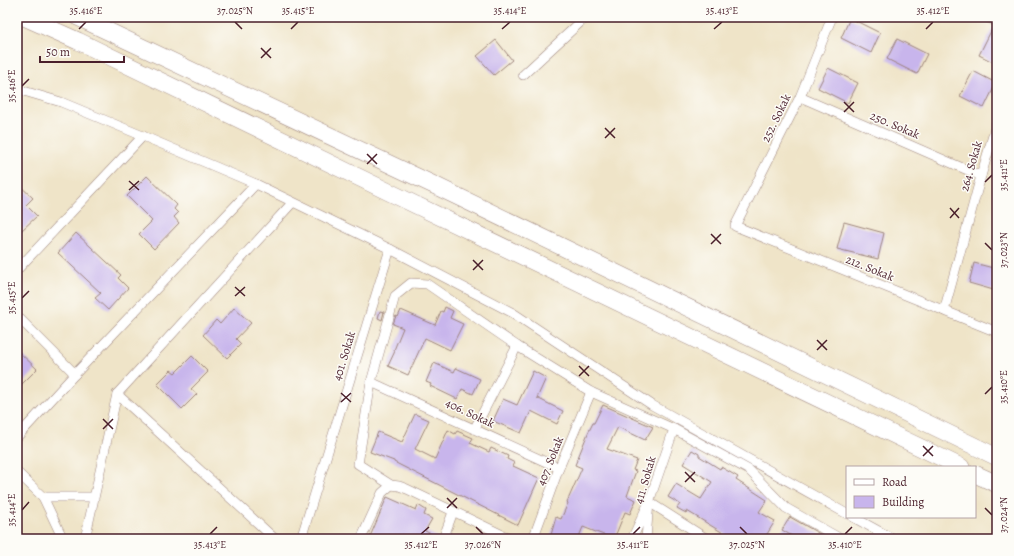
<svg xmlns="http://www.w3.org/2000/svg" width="1014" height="556" font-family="Alegreya,serif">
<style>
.building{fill:#c8b5ec}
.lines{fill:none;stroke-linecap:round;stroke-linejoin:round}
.minor-casing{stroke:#9c827a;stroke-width:10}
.motorway-casing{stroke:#9c827a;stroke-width:18}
.minor{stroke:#fff;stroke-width:9}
.motorway{stroke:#fff;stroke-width:17}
.ticks{fill:none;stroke:#4a1f2b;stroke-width:1.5}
.labels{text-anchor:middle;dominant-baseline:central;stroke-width:3;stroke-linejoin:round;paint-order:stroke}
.street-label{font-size:12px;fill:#4a1f2b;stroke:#fdfcf7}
.neatline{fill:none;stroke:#4a1f2b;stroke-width:1.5}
.ticks-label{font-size:10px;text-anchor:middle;fill:#4a1f2b}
</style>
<rect width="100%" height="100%" fill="#fdfcf7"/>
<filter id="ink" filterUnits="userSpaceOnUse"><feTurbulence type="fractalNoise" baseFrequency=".025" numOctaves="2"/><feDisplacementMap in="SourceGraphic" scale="8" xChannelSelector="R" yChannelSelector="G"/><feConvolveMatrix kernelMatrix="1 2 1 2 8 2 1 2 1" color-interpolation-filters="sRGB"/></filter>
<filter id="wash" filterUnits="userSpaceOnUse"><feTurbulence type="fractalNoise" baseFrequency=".012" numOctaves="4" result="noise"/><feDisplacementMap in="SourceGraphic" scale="16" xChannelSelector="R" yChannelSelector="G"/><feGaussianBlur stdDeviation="0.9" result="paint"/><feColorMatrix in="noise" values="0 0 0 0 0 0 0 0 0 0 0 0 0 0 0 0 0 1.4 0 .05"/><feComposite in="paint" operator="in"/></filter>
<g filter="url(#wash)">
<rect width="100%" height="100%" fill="#efe4c8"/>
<g id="blocks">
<g class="building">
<polygon points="850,18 880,33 871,53 841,38"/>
<polygon points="993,27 997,28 997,64 979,55"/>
<polygon points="897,39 927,54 917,74 887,59"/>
<polygon points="496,40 512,60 494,75 477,56"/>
<polygon points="828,68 858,83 848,103 818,88"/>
<polygon points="973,71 996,83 984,108 960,96"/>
<polygon points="147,176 177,205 174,209 178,213 174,217 179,223 154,249 139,234 152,221 127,196"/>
<polygon points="17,183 33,198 26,205 37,216 21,231 17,227"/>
<polygon points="844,222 884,233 878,259 837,249"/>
<polygon points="76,233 121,275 118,278 128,288 108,310 95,298 101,293 58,253"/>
<polygon points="974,263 997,269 997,291 969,283"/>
<polygon points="445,307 453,311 450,318 463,324 450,350 425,338 408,375 388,366 395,351 394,350 403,328 393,324 396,316 398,317 401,310 435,325 441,311 443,312"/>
<polygon points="234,308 251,323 236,339 241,344 227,358 203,335 216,320 220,324"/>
<polygon points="380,311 384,312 382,320 378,318"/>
<polygon points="17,350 37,369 17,389"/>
<polygon points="192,356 208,372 191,389 197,394 182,409 157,384 171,370 175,373"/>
<polygon points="434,363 454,372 456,368 480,379 473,394 462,389 457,399 430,386 431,384 426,382"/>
<polygon points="533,371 546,378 537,398 563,411 557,424 531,411 521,433 493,421 503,399 517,405"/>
<polygon points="603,405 653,427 645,440 618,427 607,449 637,460 633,470 636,471 627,496 636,500 630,514 625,512 614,539 583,527 578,539 561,539 551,535 556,517 561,519 568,503 567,502 582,468 575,465 588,433 593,423 594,423"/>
<polygon points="415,414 429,420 415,449 435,459 448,430 455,434 457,431 473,438 470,443 489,452 491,448 508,456 507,459 515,463 513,466 539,478 518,525 394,462 394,461 370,452 378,432 402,442"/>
<polygon points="692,450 699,454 699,456 720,469 721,467 738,477 736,480 767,500 759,512 775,521 764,539 733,539 687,511 686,513 677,508 680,504 668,497 676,484 701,499 712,482 683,464"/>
<polygon points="387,497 416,510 418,505 426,510 424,515 432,519 425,531 437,537 437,539 369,539"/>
<polygon points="790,517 829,539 797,539 782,530"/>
</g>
</g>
</g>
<g filter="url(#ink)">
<use href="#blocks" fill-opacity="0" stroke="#9c827a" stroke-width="1"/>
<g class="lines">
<defs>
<g id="minor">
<polyline points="832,17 800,97 735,226 997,332"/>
<polyline points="987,17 997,22"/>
<polyline points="523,75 586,17"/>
<polyline points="17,89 61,102 143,136 256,184 390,249 513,313 652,405 847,514"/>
<polyline points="800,97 981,176"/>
<polyline points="17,270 143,136"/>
<polyline points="944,311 981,176 997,122"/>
<polyline points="17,316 75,374"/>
<polyline points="371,382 559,468"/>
<polyline points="117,394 275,539"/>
<polyline points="475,428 517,346"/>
<polyline points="17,437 75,374 256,184"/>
<polyline points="17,472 43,497 63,539"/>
<polyline points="43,497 93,497"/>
<polyline points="853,517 893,539"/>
<polyline points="85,539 117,394 292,203"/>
<polyline points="301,539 390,249"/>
<polyline points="361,539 382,493 391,485"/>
<polyline points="443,539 453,512"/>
<polyline points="511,539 407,489 399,486 391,485 358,464 371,382 395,296 411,283 427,284 517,346 591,392 674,429 749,470 786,508 841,539"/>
<polyline points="533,539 559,468 591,392"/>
<polyline points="632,539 649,502 707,539"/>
<polyline points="646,539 649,502 674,429"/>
</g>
<g id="motorway">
<polyline points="24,17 78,41 391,193 961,467"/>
<polyline points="78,17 436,186 997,457"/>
<polyline points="975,474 997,484"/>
</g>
</defs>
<use href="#minor" class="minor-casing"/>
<use href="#motorway" class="motorway-casing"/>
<use href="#minor" class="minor"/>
<use href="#motorway" class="motorway"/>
</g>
</g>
<path class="ticks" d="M235,22l7,7M79,29l7,-7M291,29l7,-7M502,29l8,-7M714,29l8,-7M926,29l7,-7M261,48l10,10M261,58l10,-10M22,86l7,-7M844,102l10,10M844,112l10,-10M605,128l10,10M605,138l10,-10M367,154l10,10M367,164l10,-10M129,181l10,9M985,182l7,-7M129,190l10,-9M950,208l9,10M950,218l9,-10M711,234l10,10M985,243l7,7M711,244l10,-10M473,260l10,10M473,270l10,-10M235,287l10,9M235,296l10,-9M22,298l7,-7M817,340l10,10M817,350l10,-10M579,366l10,10M579,376l10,-10M341,393l10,9M985,394l7,-7M341,402l10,-9M103,419l10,10M103,429l10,-10M923,446l10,10M923,456l10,-10M685,472l10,10M685,482l10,-10M447,498l10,10M447,508l10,-10M985,508l7,7M22,510l7,-8M476,527l7,7M740,527l7,7M210,534l7,-7M421,534l8,-7M633,534l7,-7M845,534l7,-7"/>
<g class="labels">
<g class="street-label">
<text transform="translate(776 118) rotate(-64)">252. Sokak</text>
<text transform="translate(895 125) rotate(23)">250. Sokak</text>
<text transform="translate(971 166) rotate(-74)">264. Sokak</text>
<text transform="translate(870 268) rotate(22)">212. Sokak</text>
<text transform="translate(344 356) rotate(-73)">401. Sokak</text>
<text transform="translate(470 413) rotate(25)">406. Sokak</text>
<text transform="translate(550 461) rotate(-68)">407. Sokak</text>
<text transform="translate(645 480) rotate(-74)">411. Sokak</text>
</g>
</g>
<rect width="1014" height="556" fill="none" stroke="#fdfcf7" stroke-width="44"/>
<rect x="846" y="466" width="130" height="52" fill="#fdfcf7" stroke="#b5a4a5"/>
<rect x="854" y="479" width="20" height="6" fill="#ffffff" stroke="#b5a4a5"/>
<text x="882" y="486" font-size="12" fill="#4a1f2b">Road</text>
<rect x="854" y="496" width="20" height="12" fill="#c8b5ec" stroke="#b5a4a5"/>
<text x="882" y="506" font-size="12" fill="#4a1f2b">Building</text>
<path d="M40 56v6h84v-6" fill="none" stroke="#4a1f2b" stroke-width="2"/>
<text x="46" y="56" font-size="12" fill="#4a1f2b" stroke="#fdfcf7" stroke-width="3" paint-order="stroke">50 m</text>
<rect x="22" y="22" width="970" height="512" class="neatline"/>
<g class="ticks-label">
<text x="86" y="14">35.416°E</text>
<text x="235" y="14">37.025°N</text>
<text x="298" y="14">35.415°E</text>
<text x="510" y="14">35.414°E</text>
<text x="722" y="14">35.413°E</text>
<text x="933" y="14">35.412°E</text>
<text transform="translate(11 86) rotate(-90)" y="4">35.416°E</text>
<text transform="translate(1003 175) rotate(-90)" y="4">35.411°E</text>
<text transform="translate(1003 250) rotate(-90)" y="4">37.023°N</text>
<text transform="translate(11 298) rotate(-90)" y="4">35.415°E</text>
<text transform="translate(1003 387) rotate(-90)" y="4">35.410°E</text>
<text transform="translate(11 510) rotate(-90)" y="4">35.414°E</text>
<text transform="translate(1003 515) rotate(-90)" y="4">37.024°N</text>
<text x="210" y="548">35.413°E</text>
<text x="421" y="548">35.412°E</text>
<text x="483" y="548">37.026°N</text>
<text x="633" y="548">35.411°E</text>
<text x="747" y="548">37.025°N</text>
<text x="845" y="548">35.410°E</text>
</g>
</svg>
